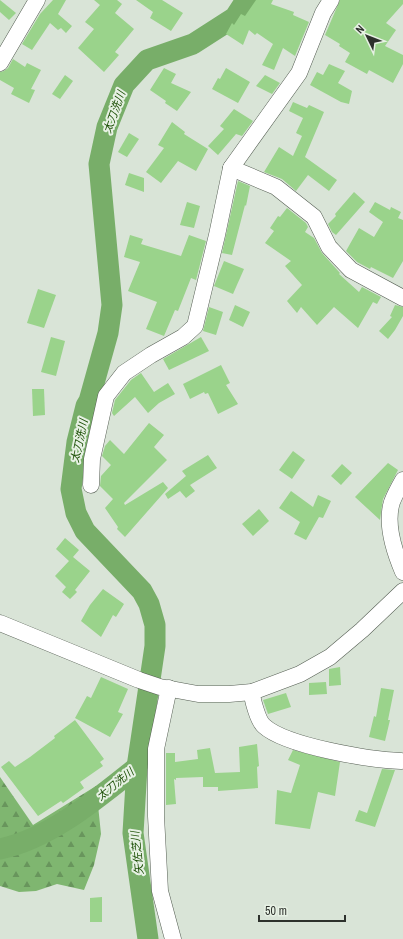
<svg xmlns="http://www.w3.org/2000/svg" width="403" height="939" font-family="'Archivo Narrow','Noto Sans JP',sans-serif">
<style>
.forest{fill:url(#forest-firs)}
.lines{fill:none;stroke-linecap:round;stroke-linejoin:round}
.river{stroke:#78ae69;stroke-width:21}
.building{fill:#9ad38b}
.minor-casing{stroke:#555e53;stroke-width:17}
.minor{stroke:#fff;stroke-width:16}
.labels{text-anchor:middle;dominant-baseline:central;stroke-width:4;stroke-linejoin:round;paint-order:stroke}
.water-label{font-size:11px;font-style:italic;fill:#1c5006;stroke:#e7f1e4}
</style>
<defs>
<pattern id="forest-firs" width="22" height="20" patternUnits="userSpaceOnUse"><rect width="22" height="20" fill="#7fb670"/><path d="M5 1l3.5 6h-7zM16 11l3.5 6h-7z" fill="#68955c"/></pattern>
</defs>
<rect width="100%" height="100%" fill="#d9e4d7"/>
<polygon class="forest" points="0,777 33,825 96,786 101,834 94,865 84,890 57,884 36,891 19,892 0,886"/>
<g class="lines">
<g class="river">
<path d="M0,849c50,-10 98,-51 137,-82"/>
<polyline points="148,939 133,833 137,767 155,646 155,625 149,604 142,591 85,531 76,513 71,489 77,442 86,406 89,401 108,333 112,305 99,164 107,127 124,85 147,60 193,44 235,17 246,0"/>
</g>
</g>
<g class="building">
<polygon points="0,0 16,13 9,20 0,12"/>
<polygon points="53,0 66,0 58,14 72,26 66,33 61,28 58,30 50,23 32,50 22,44 40,14"/>
<polygon points="94,0 117,0 122,4 115,13 134,29 115,52 119,55 104,72 78,48 94,29 85,22 100,5"/>
<polygon points="136,0 162,0 183,13 171,31 150,18 153,12"/>
<polygon points="256,0 273,0 271,4 294,12 293,15 309,22 295,56 283,48 274,70 262,65 273,44 257,33 255,35 249,30 243,45 226,34 232,23 234,25 241,14 245,16"/>
<polygon points="340,0 403,0 403,4 386,23 396,30 385,46 403,55 403,64 393,83 369,70 367,74 345,62 350,53 339,46 340,44 325,35"/>
<polygon points="13,59 25,67 27,63 41,70 31,89 35,90 29,103 11,94 14,88 0,80 0,72 4,71 8,68"/>
<polygon points="329,64 345,71 338,83 352,91 349,104 341,102 310,85 317,72 323,75"/>
<polygon points="164,68 176,74 171,83 191,92 177,111 165,103 166,101 150,90"/>
<polygon points="226,68 250,82 238,103 212,89 218,78 220,79"/>
<polygon points="65,75 73,81 60,99 52,94"/>
<polygon points="265,75 280,83 272,94 256,86"/>
<polygon points="293,102 307,108 309,105 324,112 305,157 337,180 329,191 308,175 296,191 282,179 264,172 279,147 293,156 302,136 296,133 303,118 289,111"/>
<polygon points="234,109 253,121 242,136 236,134 218,155 208,146 224,129 220,126"/>
<polygon points="172,122 185,132 184,134 208,149 196,171 178,161 161,183 146,172 164,148 158,145"/>
<polygon points="129,133 139,139 127,157 118,152"/>
<polygon points="129,173 144,178 144,192 125,185"/>
<polygon points="238,181 250,186 246,206 245,205 232,255 222,253"/>
<polygon points="354,192 365,202 336,235 332,232 328,224 336,216 335,214"/>
<polygon points="187,202 200,206 194,228 180,225"/>
<polygon points="375,202 390,210 391,207 401,212 398,218 403,220 403,261 393,278 371,267 370,269 357,262 346,251 359,228 374,237 383,222 369,212"/>
<polygon points="287,208 306,223 308,227 305,232 314,238 322,253 340,273 339,274 359,292 362,287 381,297 377,304 373,302 358,328 334,307 317,325 301,307 297,313 287,301 302,285 285,266 291,261 265,243 274,231 270,228 278,216 280,217"/>
<polygon points="130,235 143,239 141,244 181,256 189,235 206,241 196,280 191,278 178,311 175,310 164,336 146,329 157,302 128,291 140,262 124,257"/>
<polygon points="224,261 244,269 233,294 214,286"/>
<polygon points="38,289 56,295 44,328 27,323"/>
<polygon points="235,305 250,312 243,327 229,320"/>
<polygon points="395,305 403,307 403,316 395,330 388,339 379,331 392,317 390,316"/>
<polygon points="209,307 223,312 216,335 203,331"/>
<polygon points="51,337 65,341 56,376 41,372"/>
<polygon points="201,337 209,351 169,370 163,359"/>
<polygon points="221,365 230,383 226,385 238,404 218,414 208,393 205,394 204,392 190,399 183,384"/>
<polygon points="141,373 154,392 168,383 175,394 159,403 148,413 135,397 114,416 112,413 115,400 131,380"/>
<polygon points="32,389 44,389 45,415 33,416"/>
<polygon points="149,423 164,435 154,447 167,460 124,503 125,505 163,482 168,488 125,537 117,529 118,527 105,508 113,499 100,486 101,476 111,465 102,456 105,446 110,440 124,454"/>
<polygon points="293,451 305,460 292,479 279,470"/>
<polygon points="208,455 217,468 190,485 195,491 186,498 180,491 168,499 165,494 186,476 182,471"/>
<polygon points="388,463 398,470 383,499 380,520 355,497"/>
<polygon points="342,464 352,473 341,485 331,476"/>
<polygon points="291,491 313,507 318,495 331,501 323,518 319,517 306,540 294,534 300,522 279,508"/>
<polygon points="259,509 269,521 253,536 242,524"/>
<polygon points="65,538 79,550 73,557 90,571 75,590 77,592 70,599 62,592 66,587 55,576 69,561 56,549"/>
<polygon points="103,589 124,604 116,617 113,615 101,637 81,621 90,605"/>
<polygon points="340,667 341,685 329,686 329,669"/>
<polygon points="101,677 128,689 118,712 123,714 110,737 75,718 87,696 91,698"/>
<polygon points="326,682 327,694 309,695 309,683"/>
<polygon points="381,688 394,690 388,720 390,720 385,741 369,737 374,716 376,717"/>
<polygon points="286,693 291,707 268,714 263,700"/>
<polygon points="75,720 104,759 100,762 103,766 80,782 84,788 63,803 61,801 38,816 1,767 9,761 15,767 30,757 55,738 54,736"/>
<polygon points="257,744 259,766 257,767 258,788 218,791 218,787 203,787 203,777 176,778 176,780 174,779 176,804 166,805 166,753 175,753 175,762 198,759 197,750 210,748 215,773 240,772 239,747"/>
<polygon points="293,750 340,762 335,796 318,792 310,829 275,824 277,790 291,793 300,765 288,760"/>
<polygon points="382,769 395,770 375,827 355,821 359,810 367,813"/>
<polygon points="102,897 102,922 90,922 90,898"/>
</g>
<g class="lines">
<defs>
<g id="minor">
<polyline points="0,63 37,0"/>
<polyline points="231,168 276,187 314,217 329,247 351,270 403,298"/>
<path d="M403,480c-4,7 -8,14 -11,22 -7,22 2,49 11,70"/>
<polyline points="91,485 92,459 106,396 124,373 151,355 183,337 195,326 217,235 231,168 299,73 323,13 331,0"/>
<polyline points="0,623 139,680 160,687 198,694 229,694 252,692 300,674 330,657 362,630 403,591"/>
<polyline points="169,688 156,749 156,816 160,891 173,939"/>
<path d="M252,692c0,7 6,29 12,34 22,20 106,34 137,35"/>
</g>
</defs>
<use href="#minor" class="minor-casing"/>
<use href="#minor" class="minor"/>
</g>
<g class="labels">
<g class="water-label">
<text transform="translate(114 112) rotate(-70)">太刀洗川</text>
<text transform="translate(79 441) rotate(-78)">太刀洗川</text>
<text transform="translate(115 784) rotate(-39)">太刀洗川</text>
<text transform="translate(137 853) rotate(-96)">矢佐芝川</text>
</g>
</g>
<g transform="translate(367 36) rotate(313)" stroke="#e7f1e4" stroke-width="3" paint-order="stroke">
<path d="M0-3L7 15L0 10L-7 15Z" fill="#2d312c"/>
<text y="-6" font-size="11" font-weight="bold" text-anchor="middle" fill="#2d312c">N</text>
</g>
<path d="M259 915v6h86v-6" fill="none" stroke="#2d312c" stroke-width="2"/>
<text x="265" y="915" font-size="12" fill="#2d312c" stroke="#e7f1e4" stroke-width="3" paint-order="stroke">50 m</text>
</svg>
